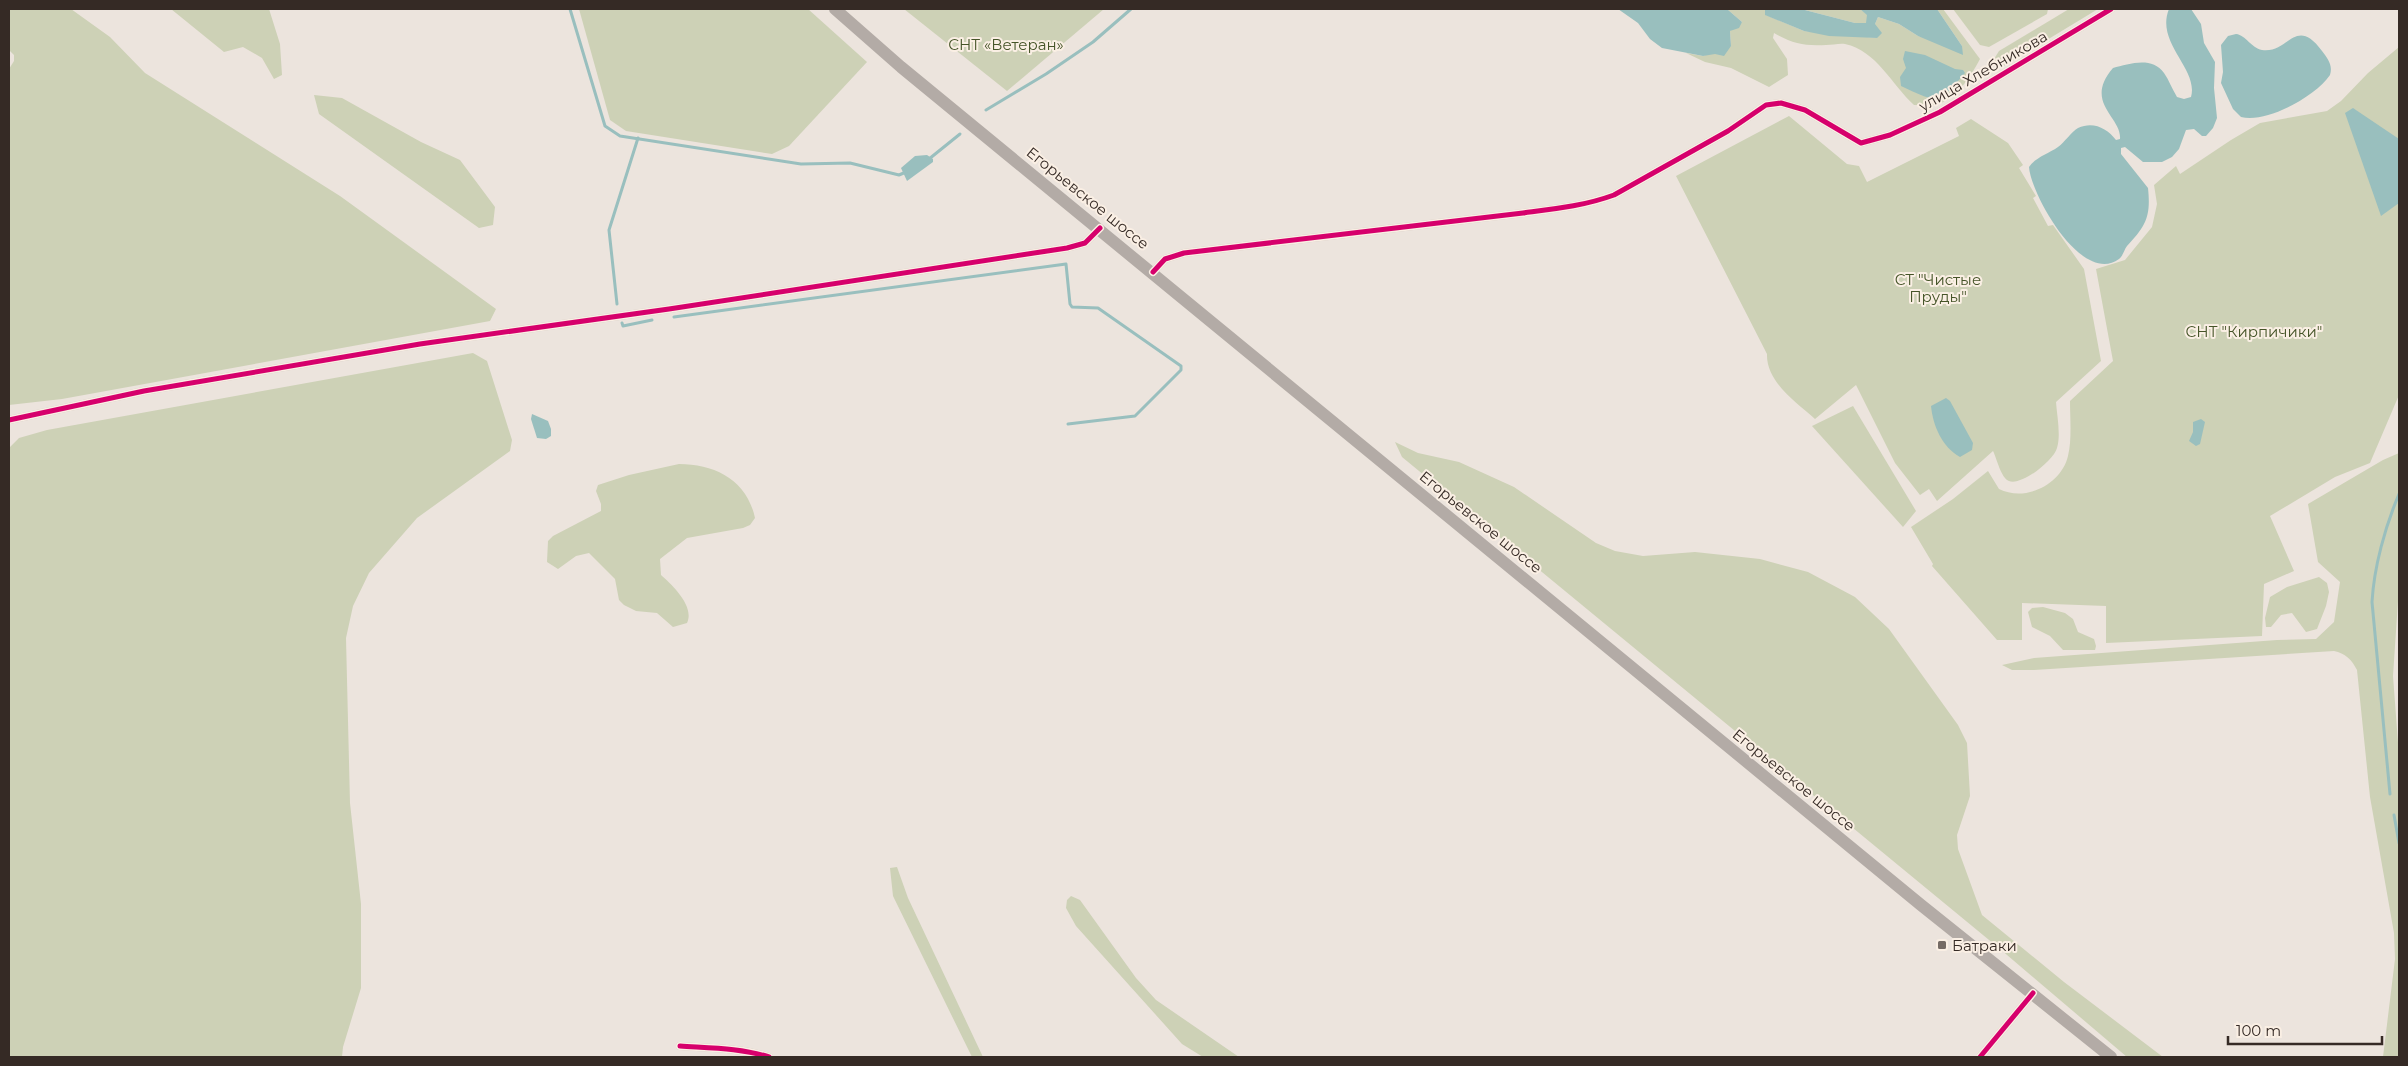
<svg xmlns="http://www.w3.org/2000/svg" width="2408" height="1066" font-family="Montserrat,sans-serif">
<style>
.green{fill:#cdd1b6}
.water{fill:#99bfbe}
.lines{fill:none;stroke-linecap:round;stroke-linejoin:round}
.stream{stroke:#99bfbe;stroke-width:3}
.street{stroke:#c4bdb7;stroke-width:8}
.primary{stroke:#b3aba6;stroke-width:12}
.cycleway-casing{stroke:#faefe4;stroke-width:8}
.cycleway{stroke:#d6006c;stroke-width:5}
.poi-dot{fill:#756b65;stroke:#faefe4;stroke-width:2}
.labels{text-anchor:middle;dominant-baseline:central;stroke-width:4;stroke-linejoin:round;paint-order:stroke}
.park-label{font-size:15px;fill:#455428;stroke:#faefe4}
.street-label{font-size:15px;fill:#352a25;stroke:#faefe4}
.poi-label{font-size:15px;fill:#352a25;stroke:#faefe4;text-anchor:start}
</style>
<rect width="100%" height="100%" fill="#ece4dd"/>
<g class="green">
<polygon points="9,9 71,9 110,37 145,73 340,196 496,309 490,321 62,399 9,405 9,69 14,61 14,55 9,50"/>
<polygon points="171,9 269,9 280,44 282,75 274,79 262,58 243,47 224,52"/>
<polygon points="579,9 808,9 867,62 789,146 772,154 626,131 610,120"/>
<polygon points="904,9 1104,9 1007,91"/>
<path d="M1727,9h38l1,6 38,16 73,7 -2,-14 3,-7 21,7 19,12 44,10 -25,-37h6l37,50c-9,17 -25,43 -46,46 -6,1 -13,0 -20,0 -22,-20 -37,-54 -69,-61 -5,-1 -13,1 -19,1 -22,1 -33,-1 -52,-12l-1,5 14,21 1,16 -19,12 -38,-19 -26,-6 -19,-9 17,3 28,-10 -1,-15 12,-9z"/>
<polygon points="1801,9 1860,9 1868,15 1867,23 1855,23"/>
<polygon points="1953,9 2048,9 2047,14 1989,47 1980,45"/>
<polygon points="2069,9 2098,9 2002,67 1996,67 1994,59 1999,51"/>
<path d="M2399,47v348l-29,68 -35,14 -65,39 24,55 -30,13 -2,52 -156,7v-37l-84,-3v37h-25l-65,-74 1,-2 -22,-37 42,-28 35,-28 11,18c26,13 62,-4 69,-33 4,-17 2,-37 2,-55l43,-40 -17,-92 29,-9 27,-33 5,-23 -3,-19 22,-19 4,8 51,-34 29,-17 67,-12 14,-10 27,-28z"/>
<polygon points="314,95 342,98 421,142 460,160 495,207 493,225 479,228 319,114"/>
<path d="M1789,116l58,48 12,2 8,16 92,-46 -3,-8 15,-9 37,24 15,22 -4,3 17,28 -3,2 15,28 5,-1 31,44 17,92 -45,41c1,14 5,33 1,46 -3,12 -35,38 -48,33 -8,-3 -12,-22 -16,-30l-56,50 -8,-12 -9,6 -25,-32 -39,-78 -41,34c-19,-17 -49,-37 -48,-65l-91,-178z"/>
<polygon points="473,353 487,361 512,440 510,451 417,518 369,573 353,606 346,638 350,803 361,904 361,988 343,1047 342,1057 9,1057 9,448 19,438 47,430"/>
<polygon points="1853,406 1916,511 1903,527 1812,426"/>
<polygon points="1395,442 1418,453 1459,462 1514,487 1596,543 1615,551 1643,556 1695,552 1760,559 1808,572 1855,597 1889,629 1958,725 1967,743 1970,796 1957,835 1958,849 1982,915 2064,982 2163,1057 2127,1057 2000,949 1402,457"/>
<path d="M2399,453v133l-6,90 6,80v301h-16l12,-98 -1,-26 -24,-136 -13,-127c-5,-10 -12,-17 -23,-19l-300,19h-22l-10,-5 32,-7 243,-18 39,-1 18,-17 6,-40 -22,-20 -10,-58 75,-44z"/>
<path d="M679,464c36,0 68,16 76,54l-5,7 -7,3 -56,10 -27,21 1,16c11,10 34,31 26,48l-14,4 -16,-14 -21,-2 -12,-6 -5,-5 -4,-21 -26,-26 -13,3 -18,13 -11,-7 1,-21 5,-5 48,-25v-7l-5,-13 2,-6 31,-10z"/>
<polygon points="2319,577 2327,583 2329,592 2326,606 2317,629 2306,632 2292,613 2281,615 2271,627 2266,627 2265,618 2270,597 2287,587"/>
<polygon points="2043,607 2065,613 2073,619 2078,632 2094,639 2096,646 2095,650 2063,650 2050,636 2032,627 2028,612 2032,608"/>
<polygon points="897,867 908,898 983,1057 972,1057 893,896 890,868"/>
<polygon points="1071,896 1080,900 1136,978 1156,1000 1239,1057 1203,1057 1182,1044 1076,926 1066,908 1067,900"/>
</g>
<g class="water">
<polygon points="1618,9 1727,9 1742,22 1739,28 1730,31 1731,46 1724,56 1715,54 1703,56 1662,48 1650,39 1638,23"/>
<polygon points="1765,9 1801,9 1855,23 1866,23 1867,15 1860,9 1937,9 1962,46 1963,55 1918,36 1899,24 1878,17 1875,24 1882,33 1877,38 1829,36 1804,31 1765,15"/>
<path d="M2169,9h22l10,15 3,19 11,19 -1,26 3,30 -4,10 -7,8h-4l-8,-7 -8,1 -7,19 -7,8 -10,5h-19l-18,-15 -4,1v6l27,34c3,29 -2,38 -21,58 -3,4 -4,10 -8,13 -37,27 -88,-64 -90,-92 7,-10 19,-13 29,-20 7,-5 13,-15 20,-19 15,-7 29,0 38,12l4,-1c2,-22 -37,-36 -7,-71 16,-4 39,-12 51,5 5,7 8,16 13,24l7,2 7,-2c8,-28 -36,-54 -22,-88z"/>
<path d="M2236,34c10,1 15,14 26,16 27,4 33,-35 60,1 6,8 11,14 8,24 -14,21 -64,49 -89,42l-8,-8 -12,-26 2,-11 -2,-27 7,-9z"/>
<path d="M1905,51l20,4 30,14 8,1 2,3c-28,33 -27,30 -64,13l-1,-9 6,-9 -3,-9z"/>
<polygon points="2353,108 2399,139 2399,203 2381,216 2345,113"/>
<polygon points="927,155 933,159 933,162 907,181 901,168 915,156"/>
<path d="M1946,398l4,3 23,42 -1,7 -12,7c-18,-10 -27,-31 -29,-51z"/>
<polygon points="532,414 548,421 551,429 551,436 546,439 537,438 531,419"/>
<polygon points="2201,419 2205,422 2200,444 2196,446 2189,441 2193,432 2193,422"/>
</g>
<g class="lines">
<g class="stream">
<polyline points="570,9 605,126 620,136 801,164 850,163 899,175 906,172"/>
<polyline points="986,110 1046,74 1093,42 1131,9"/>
<polyline points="929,159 960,134"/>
<polyline points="617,304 609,230 638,138"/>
<polyline points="674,317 1066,264 1070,304 1072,307 1098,308 1181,366 1181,370 1135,416 1068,424"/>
<polyline points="622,323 623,326 652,320"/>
<path d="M2390,794l-18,-192c2,-35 13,-75 27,-108"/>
<polyline points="2394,815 2399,843"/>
</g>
<g class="street">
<path d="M1153,272l12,-13 19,-6 339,-40c31,-4 61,-7 91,-18l114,-64 38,-26 15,-2 24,7 56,33 29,-8 50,-23 171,-103"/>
<polyline points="9,420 144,391 420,344 669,309 1067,248 1085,243 1100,228"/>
<path d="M680,1046c30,2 61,2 89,11"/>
<polyline points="1980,1057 2033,993"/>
</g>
<polyline class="primary" points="835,9 901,67 1921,905 2111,1057"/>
<defs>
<g id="cycleway">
<path d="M1153,272l12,-13 19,-6 339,-40c31,-4 61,-7 91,-18l114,-64 38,-26 15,-2 24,7 56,33 29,-8 50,-23 171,-103"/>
<polyline points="9,420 144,391 420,344 669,309 1067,248 1085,243 1100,228"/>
<path d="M680,1046c30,2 61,2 89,11"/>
<polyline points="1980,1057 2033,993"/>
</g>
</defs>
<use href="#cycleway" class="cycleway-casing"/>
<use href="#cycleway" class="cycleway"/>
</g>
<rect class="poi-dot" x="1937" y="940" width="10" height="10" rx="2.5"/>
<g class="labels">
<g class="park-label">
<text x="1006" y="44">СНТ «Ветеран»</text>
<text x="1938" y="279">СТ "Чистые<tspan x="1938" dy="17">Пруды"</tspan></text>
<text x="2254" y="331">СНТ "Кирпичики"</text>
</g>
<g class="street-label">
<text transform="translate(1983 71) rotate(-30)">улица Хлебникова</text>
<text transform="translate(1088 198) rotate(39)">Егорьевское шоссе</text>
<text transform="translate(1481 522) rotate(39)">Егорьевское шоссе</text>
<text transform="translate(1794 780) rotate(39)">Егорьевское шоссе</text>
</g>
<g class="poi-label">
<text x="1952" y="945">Батраки</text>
</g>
</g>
<rect width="2408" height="1066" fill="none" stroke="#352a25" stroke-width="20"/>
<path d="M2228 1036v8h154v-8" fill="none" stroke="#352a25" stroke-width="2.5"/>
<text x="2236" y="1036" font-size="15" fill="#352a25" stroke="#faefe4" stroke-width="4" paint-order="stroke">100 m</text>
</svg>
